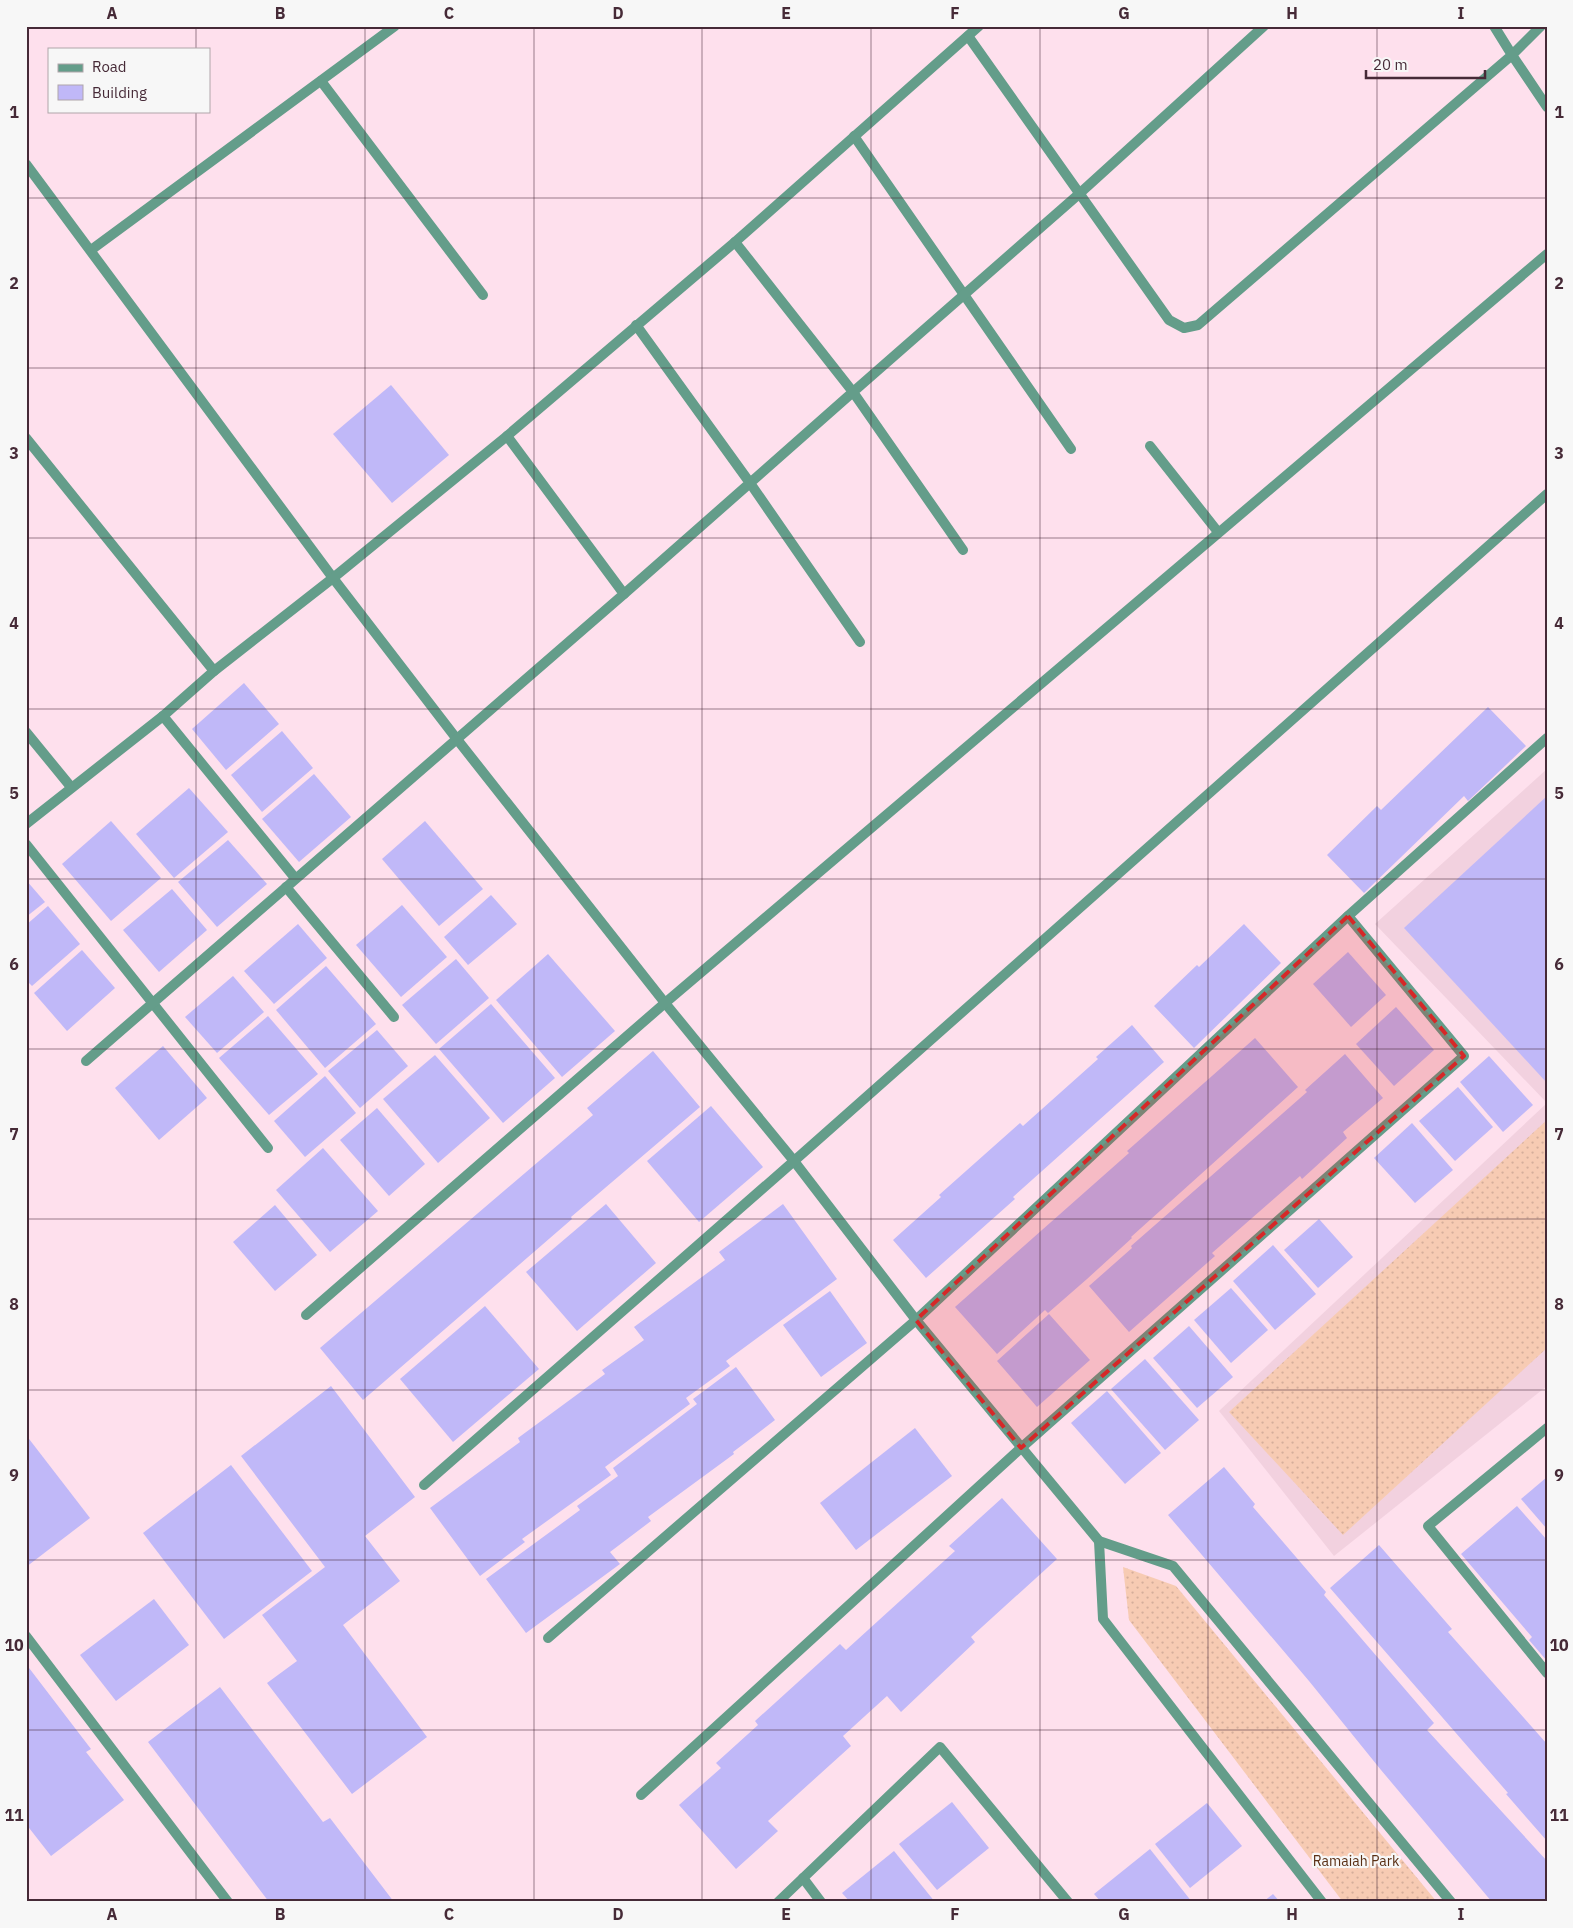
<svg xmlns="http://www.w3.org/2000/svg" width="1573" height="1928" font-family="'IBM Plex Sans',sans-serif">
<style>
.built{fill:#f2d1df}
.grass{fill:url(#grass-dots)}
.building{fill:#c0b8f8}
.lines{fill:none;stroke-linecap:round;stroke-linejoin:round}
.street{stroke:#649d8a;stroke-width:10}
.marked{fill:#d62828;fill-opacity:0.2;stroke:#d62828;stroke-width:4;stroke-dasharray:10 6;stroke-linejoin:round}
.grid{fill:none;stroke:#462a37;stroke-width:1;stroke-opacity:0.55}
.labels{text-anchor:middle;dominant-baseline:central;stroke-width:4.5;stroke-linejoin:round;paint-order:stroke}
.park-label{font-size:14px;fill:#5a3015;stroke:#f7f7f7}
.neatline{fill:none;stroke:#462a37;stroke-width:2}
.grid-label{font-size:16px;text-anchor:middle;font-weight:bold;fill:#462a37}
</style>
<defs>
<pattern id="grass-dots" width="8" height="8" patternUnits="userSpaceOnUse" patternTransform="scale(1.25)"><rect width="8" height="8" fill="#f7cbb3"/><path d="M2 2h.1M6 6h.1" fill="none" stroke="#d5ae9b" stroke-width="1.8" stroke-linecap="round"/></pattern>
</defs>
<rect width="100%" height="100%" fill="#fee0ed"/>
<g class="built">
<polygon points="1547,769 1547,1103 1375,924"/>
<polygon points="1547,1103 1547,1386 1334,1556 1219,1411"/>
</g>
<g class="grass">
<polygon points="1547,1120 1547,1348 1343,1535 1229,1412"/>
<polygon points="1123,1567 1176,1586 1437,1902 1343,1902 1129,1620"/>
</g>
<g class="building">
<polygon points="391,385 449,455 392,503 333,434"/>
<polygon points="244,683 279,724 226,770 192,729"/>
<polygon points="1488,707 1526,746 1468,801 1464,796 1364,893 1327,855 1377,806 1381,810"/>
<polygon points="282,731 313,768 262,812 231,775"/>
<polygon points="314,774 351,817 299,862 262,819"/>
<polygon points="189,788 228,832 174,878 136,834"/>
<polygon points="1547,796 1547,1083 1404,928"/>
<polygon points="111,821 161,878 111,921 62,864"/>
<polygon points="425,821 483,889 439,926 382,859"/>
<polygon points="228,840 267,884 217,927 178,882"/>
<polygon points="26,880 45,902 26,917"/>
<polygon points="172,889 207,930 159,972 123,930"/>
<polygon points="491,895 517,924 468,965 444,937"/>
<polygon points="402,905 447,957 401,997 356,945"/>
<polygon points="48,906 80,944 32,986 26,980 26,925"/>
<polygon points="298,924 327,958 274,1004 244,971"/>
<polygon points="1244,924 1281,963 1194,1048 1154,1006 1197,965 1199,967"/>
<polygon points="82,950 115,988 67,1031 34,993"/>
<polygon points="1348,952 1386,995 1351,1027 1313,984"/>
<polygon points="548,954 615,1031 562,1077 496,1000"/>
<polygon points="456,959 489,998 436,1044 402,1005"/>
<polygon points="326,966 376,1024 325,1068 276,1010"/>
<polygon points="233,976 264,1012 217,1053 185,1017"/>
<polygon points="491,1004 555,1078 503,1123 439,1049"/>
<polygon points="1396,1007 1434,1050 1394,1086 1356,1044"/>
<polygon points="268,1016 318,1074 269,1115 219,1058"/>
<polygon points="1132,1025 1164,1062 1013,1197 1015,1199 926,1278 893,1240 941,1197 939,1195 1020,1123 1023,1126 1098,1059 1096,1057"/>
<polygon points="377,1030 408,1066 360,1108 328,1071"/>
<polygon points="1255,1038 1298,1087 1131,1237 1132,1238 1087,1279 1048,1313 1045,1310 997,1354 955,1307 1129,1153 1127,1151"/>
<polygon points="163,1046 207,1098 159,1140 115,1088"/>
<polygon points="653,1051 700,1107 571,1217 572,1219 363,1400 320,1348 593,1115 587,1108"/>
<polygon points="1345,1054 1383,1098 1343,1132 1347,1138 1302,1179 1300,1176 1212,1253 1215,1256 1129,1332 1089,1286 1132,1248 1131,1246 1307,1092 1305,1090"/>
<polygon points="435,1055 490,1118 438,1163 383,1099"/>
<polygon points="1489,1056 1533,1105 1503,1132 1460,1082"/>
<polygon points="325,1076 356,1113 305,1157 274,1121"/>
<polygon points="1458,1087 1493,1127 1455,1161 1419,1121"/>
<polygon points="711,1106 763,1167 699,1222 647,1161"/>
<polygon points="377,1108 425,1164 389,1196 340,1140"/>
<polygon points="1412,1123 1453,1170 1415,1203 1374,1158"/>
<polygon points="323,1148 378,1211 330,1252 276,1190"/>
<polygon points="606,1204 656,1263 577,1331 526,1272"/>
<polygon points="783,1204 837,1279 726,1361 730,1366 686,1398 690,1404 605,1467 611,1475 522,1539 525,1542 480,1576 430,1508 520,1442 518,1438 605,1374 602,1370 644,1340 634,1327 725,1260 719,1252"/>
<polygon points="275,1205 317,1255 275,1291 233,1242"/>
<polygon points="1319,1219 1353,1257 1318,1288 1284,1250"/>
<polygon points="1273,1245 1316,1294 1275,1330 1233,1281"/>
<polygon points="1231,1288 1268,1330 1231,1363 1194,1320"/>
<polygon points="830,1291 867,1343 821,1377 783,1325"/>
<polygon points="485,1306 539,1369 453,1442 400,1379"/>
<polygon points="1049,1314 1090,1360 1037,1407 997,1361"/>
<polygon points="1189,1326 1233,1377 1197,1408 1153,1358"/>
<polygon points="1145,1359 1199,1420 1165,1450 1111,1389"/>
<polygon points="736,1367 775,1420 733,1452 734,1454 648,1517 651,1521 610,1552 620,1564 526,1633 486,1579 580,1510 577,1506 618,1476 613,1468 697,1404 693,1399"/>
<polygon points="331,1386 415,1497 365,1536 400,1581 343,1625 427,1737 352,1794 267,1683 297,1661 262,1615 325,1567 241,1456"/>
<polygon points="1107,1391 1161,1453 1125,1484 1071,1423"/>
<polygon points="915,1428 952,1476 856,1550 820,1503"/>
<polygon points="26,1435 90,1518 26,1567"/>
<polygon points="231,1465 312,1571 224,1639 143,1533"/>
<polygon points="1224,1467 1255,1504 1253,1507 1326,1592 1324,1595 1434,1723 1427,1730 1547,1861 1547,1902 1492,1902 1381,1770 1309,1681 1168,1515"/>
<polygon points="1547,1477 1547,1529 1521,1499"/>
<polygon points="1002,1498 1057,1559 971,1637 975,1642 901,1712 887,1696 843,1736 851,1746 768,1821 778,1831 736,1869 679,1805 721,1768 716,1763 758,1725 755,1721 840,1644 846,1650 955,1551 949,1546"/>
<polygon points="1517,1506 1547,1540 1547,1552 1545,1554 1547,1557 1547,1661 1529,1640 1532,1637 1461,1554"/>
<polygon points="1379,1545 1452,1629 1448,1632 1547,1744 1547,1841 1506,1794 1508,1793 1330,1588"/>
<polygon points="154,1599 189,1645 116,1701 80,1655"/>
<polygon points="26,1664 91,1749 86,1752 124,1800 51,1856 26,1824"/>
<polygon points="220,1687 323,1822 330,1818 394,1902 269,1902 148,1742"/>
<polygon points="952,1802 989,1848 937,1890 899,1844"/>
<polygon points="1207,1803 1242,1846 1190,1888 1155,1844"/>
<polygon points="1150,1849 1192,1902 1101,1902 1094,1894"/>
<polygon points="894,1851 935,1902 850,1902 842,1893"/>
<polygon points="1273,1894 1280,1902 1263,1902"/>
</g>
<g class="lines">
<g class="street">
<polyline points="1541,26 1512,55 1547,107"/>
<polyline points="968,36 1169,320 1184,328 1198,325 1512,55 1494,26"/>
<polyline points="321,81 483,295"/>
<polyline points="854,136 1071,449"/>
<polyline points="26,164 333,578 456,738 665,1003 794,1161 916,1320 1099,1541 1173,1566 1451,1902"/>
<polyline points="735,242 853,392 750,483 860,642"/>
<polyline points="91,250 395,26"/>
<polyline points="26,438 214,671"/>
<polyline points="1150,446 1218,532"/>
<polyline points="963,550 853,392 1079,194 1264,26"/>
<polyline points="624,594 750,483 636,325"/>
<polyline points="163,716 295,878"/>
<polyline points="26,732 71,787"/>
<polyline points="26,824 163,716 214,671 333,578 507,436 735,242 979,26"/>
<polyline points="26,844 268,1148"/>
<polyline points="286,887 394,1017"/>
<polyline points="86,1061 624,594 507,436"/>
<polyline points="306,1315 665,1003 1547,254"/>
<polyline points="1547,1428 1428,1526 1547,1673"/>
<polyline points="424,1485 794,1161 1547,494"/>
<polyline points="1099,1541 1103,1619 1322,1902"/>
<polyline points="26,1636 228,1902"/>
<polyline points="548,1638 916,1320 1348,916 1547,738"/>
<polyline points="641,1795 1021,1448 1464,1056 1348,916"/>
<polyline points="803,1878 821,1902"/>
<polyline points="778,1902 940,1747 1068,1902"/>
</g>
</g>
<path class="marked" d="M1348,916l116,140 -443,392 -105,-128z"/>
<path class="grid" d="M196,26v23M365,26v1876M534,26v1876M702,26v1876M871,26v1876M1040,26v1876M1208,26v1876M1377,26v1876M196,111v1791M26,198h1521M26,368h1521M26,538h1521M26,709h1521M26,879h1521M26,1049h1521M26,1219h1521M26,1390h1521M26,1560h1521M26,1730h1521"/>
<g class="labels">
<g class="park-label">
<text x="1356" y="1861">Ramaiah Park</text>
</g>
</g>
<rect width="1573" height="1928" fill="none" stroke="#f7f7f7" stroke-width="55"/>
<rect x="48" y="48" width="162" height="65" fill="#f7f7f7" stroke="#b0a5aa"/>
<rect x="58" y="64" width="25" height="8" fill="#649d8a" stroke="#b0a5aa"/>
<text x="92" y="72" font-size="15" fill="#462a37">Road</text>
<rect x="58" y="85" width="25" height="15" fill="#c0b8f8" stroke="#b0a5aa"/>
<text x="92" y="98" font-size="15" fill="#462a37">Building</text>
<path d="M1366 70v8h119v-8" fill="none" stroke="#462a37" stroke-width="2.5"/>
<text x="1373" y="70" font-size="15" fill="#462a37" stroke="#f7f7f7" stroke-width="4" paint-order="stroke">20 m</text>
<rect x="28" y="28" width="1518" height="1872" class="neatline"/>
<g class="grid-label">
<text x="112" y="19">A</text>
<text x="280" y="19">B</text>
<text x="449" y="19">C</text>
<text x="618" y="19">D</text>
<text x="786" y="19">E</text>
<text x="955" y="19">F</text>
<text x="1124" y="19">G</text>
<text x="1292" y="19">H</text>
<text x="1461" y="19">I</text>
<text x="14" y="118">1</text>
<text x="1559" y="118">1</text>
<text x="14" y="289">2</text>
<text x="1559" y="289">2</text>
<text x="14" y="459">3</text>
<text x="1559" y="459">3</text>
<text x="14" y="629">4</text>
<text x="1559" y="629">4</text>
<text x="14" y="799">5</text>
<text x="1559" y="799">5</text>
<text x="14" y="970">6</text>
<text x="1559" y="970">6</text>
<text x="14" y="1140">7</text>
<text x="1559" y="1140">7</text>
<text x="14" y="1310">8</text>
<text x="1559" y="1310">8</text>
<text x="14" y="1481">9</text>
<text x="1559" y="1481">9</text>
<text x="14" y="1651">10</text>
<text x="1559" y="1651">10</text>
<text x="14" y="1821">11</text>
<text x="1559" y="1821">11</text>
<text x="112" y="1920">A</text>
<text x="280" y="1920">B</text>
<text x="449" y="1920">C</text>
<text x="618" y="1920">D</text>
<text x="786" y="1920">E</text>
<text x="955" y="1920">F</text>
<text x="1124" y="1920">G</text>
<text x="1292" y="1920">H</text>
<text x="1461" y="1920">I</text>
</g>
</svg>
